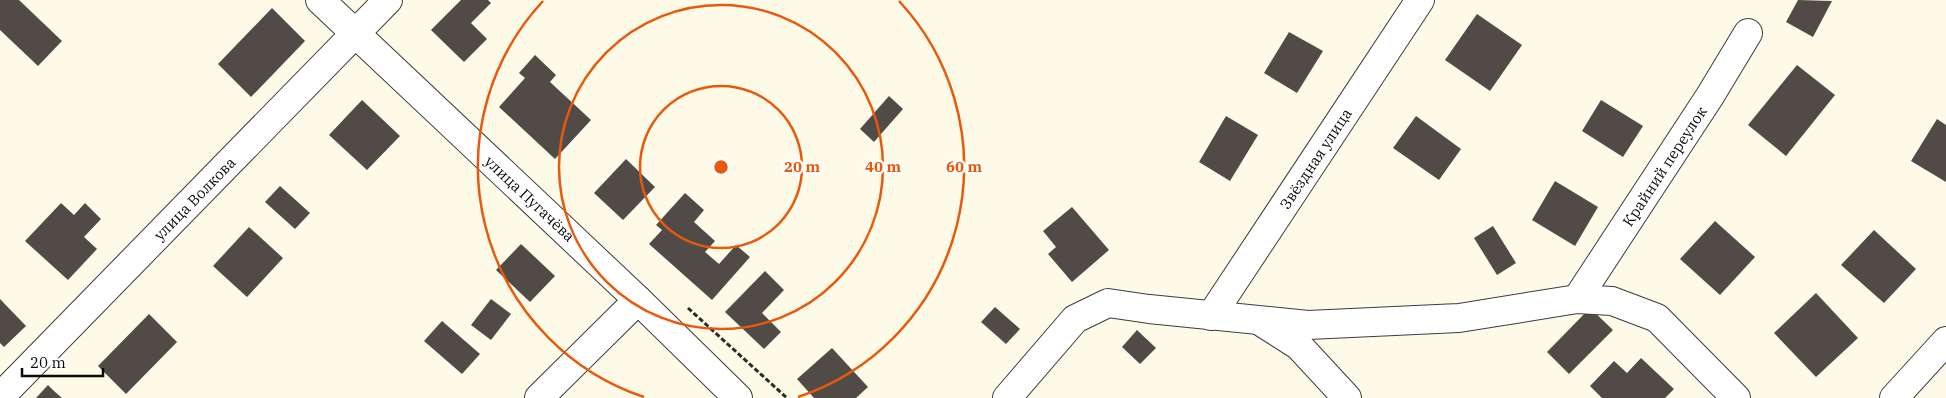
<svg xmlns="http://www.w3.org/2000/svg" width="1946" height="398" font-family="'IBM Plex Serif',serif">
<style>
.building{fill:#514b47}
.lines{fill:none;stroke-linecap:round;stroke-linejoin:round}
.minor-casing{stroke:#3c3c3c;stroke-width:30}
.path{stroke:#2b2b2b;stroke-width:3;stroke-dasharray:5 2.5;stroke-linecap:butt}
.minor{stroke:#fff;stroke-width:28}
.ring{fill:none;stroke:#e8590c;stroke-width:2.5}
.labels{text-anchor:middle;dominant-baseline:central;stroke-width:5;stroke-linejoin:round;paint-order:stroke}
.street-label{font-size:15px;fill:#090909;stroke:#fff}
.centre{fill:#e8590c;stroke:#fff;stroke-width:2.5}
.ring-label{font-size:15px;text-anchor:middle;font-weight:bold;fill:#e8590c;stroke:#fff;stroke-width:5;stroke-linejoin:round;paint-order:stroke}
</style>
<rect width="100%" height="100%" fill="#fdfae8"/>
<g class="building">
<polygon points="0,0 19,0 62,41 38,66 0,30"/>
<polygon points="461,0 488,0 491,3 471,23 487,39 464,62 431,30"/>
<polygon points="1798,0 1832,1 1813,37 1786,22"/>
<polygon points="272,8 305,41 251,97 218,64"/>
<polygon points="1477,14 1522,45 1490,91 1445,60"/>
<polygon points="1289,32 1323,51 1297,93 1264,73"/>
<polygon points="535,55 556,75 550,82 591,120 555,159 499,107 525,78 519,73"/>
<polygon points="1797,65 1835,95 1786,156 1748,125"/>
<polygon points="889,96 903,109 874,142 860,129"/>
<polygon points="362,100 400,136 367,170 329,135"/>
<polygon points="1601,100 1643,126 1623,157 1582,131"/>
<polygon points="1226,116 1258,135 1230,181 1199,162"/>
<polygon points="1416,116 1461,149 1439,180 1393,148"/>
<polygon points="1937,119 1946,125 1946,182 1911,161"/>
<polygon points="626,159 655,187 623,220 594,193"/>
<polygon points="1555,181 1598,207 1575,246 1532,220"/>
<polygon points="280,186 310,213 295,229 265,202"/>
<polygon points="685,193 704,210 694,222 715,241 705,252 719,264 736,245 750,257 712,300 649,244 662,230 656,225"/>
<polygon points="61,203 74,215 85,203 101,219 84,237 97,249 68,280 25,241"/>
<polygon points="1072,207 1109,250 1072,282 1048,254 1056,247 1043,231"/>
<polygon points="1715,221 1755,257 1720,295 1680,259"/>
<polygon points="1493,226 1516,263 1497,275 1474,238"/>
<polygon points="249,227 283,258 247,297 213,266"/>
<polygon points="1874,230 1916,269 1884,303 1841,265"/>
<polygon points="521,244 555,276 530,302 496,270"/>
<polygon points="765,271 784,290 762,313 781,332 764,349 725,312"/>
<polygon points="1816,293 1858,338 1816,377 1774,333"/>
<polygon points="0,299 26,326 4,347 0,343"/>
<polygon points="491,299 511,314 491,340 471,325"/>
<polygon points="995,307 1020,329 1006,344 981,322"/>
<polygon points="1590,308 1613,330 1569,374 1547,352"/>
<polygon points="149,314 177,342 126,394 98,366"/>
<polygon points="442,321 480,354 462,374 424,341"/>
<polygon points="1137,330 1156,348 1140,364 1122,347"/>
<polygon points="832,348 868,387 856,398 814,398 797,379"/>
<polygon points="1641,358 1674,389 1665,398 1602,398 1590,386 1614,361 1627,373"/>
<polygon points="48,385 54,391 62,398 36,398"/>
</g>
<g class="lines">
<defs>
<g id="minor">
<path id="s1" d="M320,0l318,300 100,98"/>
<path id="s2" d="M1577,299l133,-203 38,-63"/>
<path id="s3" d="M1211,316l209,-316"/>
<polyline points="1263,323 1299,346 1347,398"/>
<path id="s4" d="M0,397l388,-397"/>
<polyline points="539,398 638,300"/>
<polyline points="1007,398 1075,319 1108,303 1149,309 1308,325 1459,318 1577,299 1612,301 1657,318 1736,398"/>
<polyline points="1894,398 1946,341"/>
</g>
</defs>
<use href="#minor" class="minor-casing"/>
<polyline class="path" points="688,308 787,398"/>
<use href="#minor" class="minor"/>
</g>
<g class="ring">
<circle cx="721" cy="167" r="81"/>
<circle cx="721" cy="167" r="162"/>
<path d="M644 397A243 243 0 0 1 543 1M899 1A243 243 0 0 1 798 397"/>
</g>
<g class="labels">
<g class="street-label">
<text stroke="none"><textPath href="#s3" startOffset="189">Звёздная улица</textPath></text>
<text stroke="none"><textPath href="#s2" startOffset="159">Крайний переулок</textPath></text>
<text stroke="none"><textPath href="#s4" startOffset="278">улица Волкова</textPath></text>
<text stroke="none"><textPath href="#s1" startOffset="289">улица Пугачёва</textPath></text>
</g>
</g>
<circle cx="721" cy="167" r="8" class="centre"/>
<g class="ring-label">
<text x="802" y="172">20 m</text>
<text x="883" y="172">40 m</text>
<text x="964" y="172">60 m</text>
</g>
<path d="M22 368v8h81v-8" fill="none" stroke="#090909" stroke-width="2.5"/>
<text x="30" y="368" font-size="15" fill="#090909" stroke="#ffffff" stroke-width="4" paint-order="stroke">20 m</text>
</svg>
